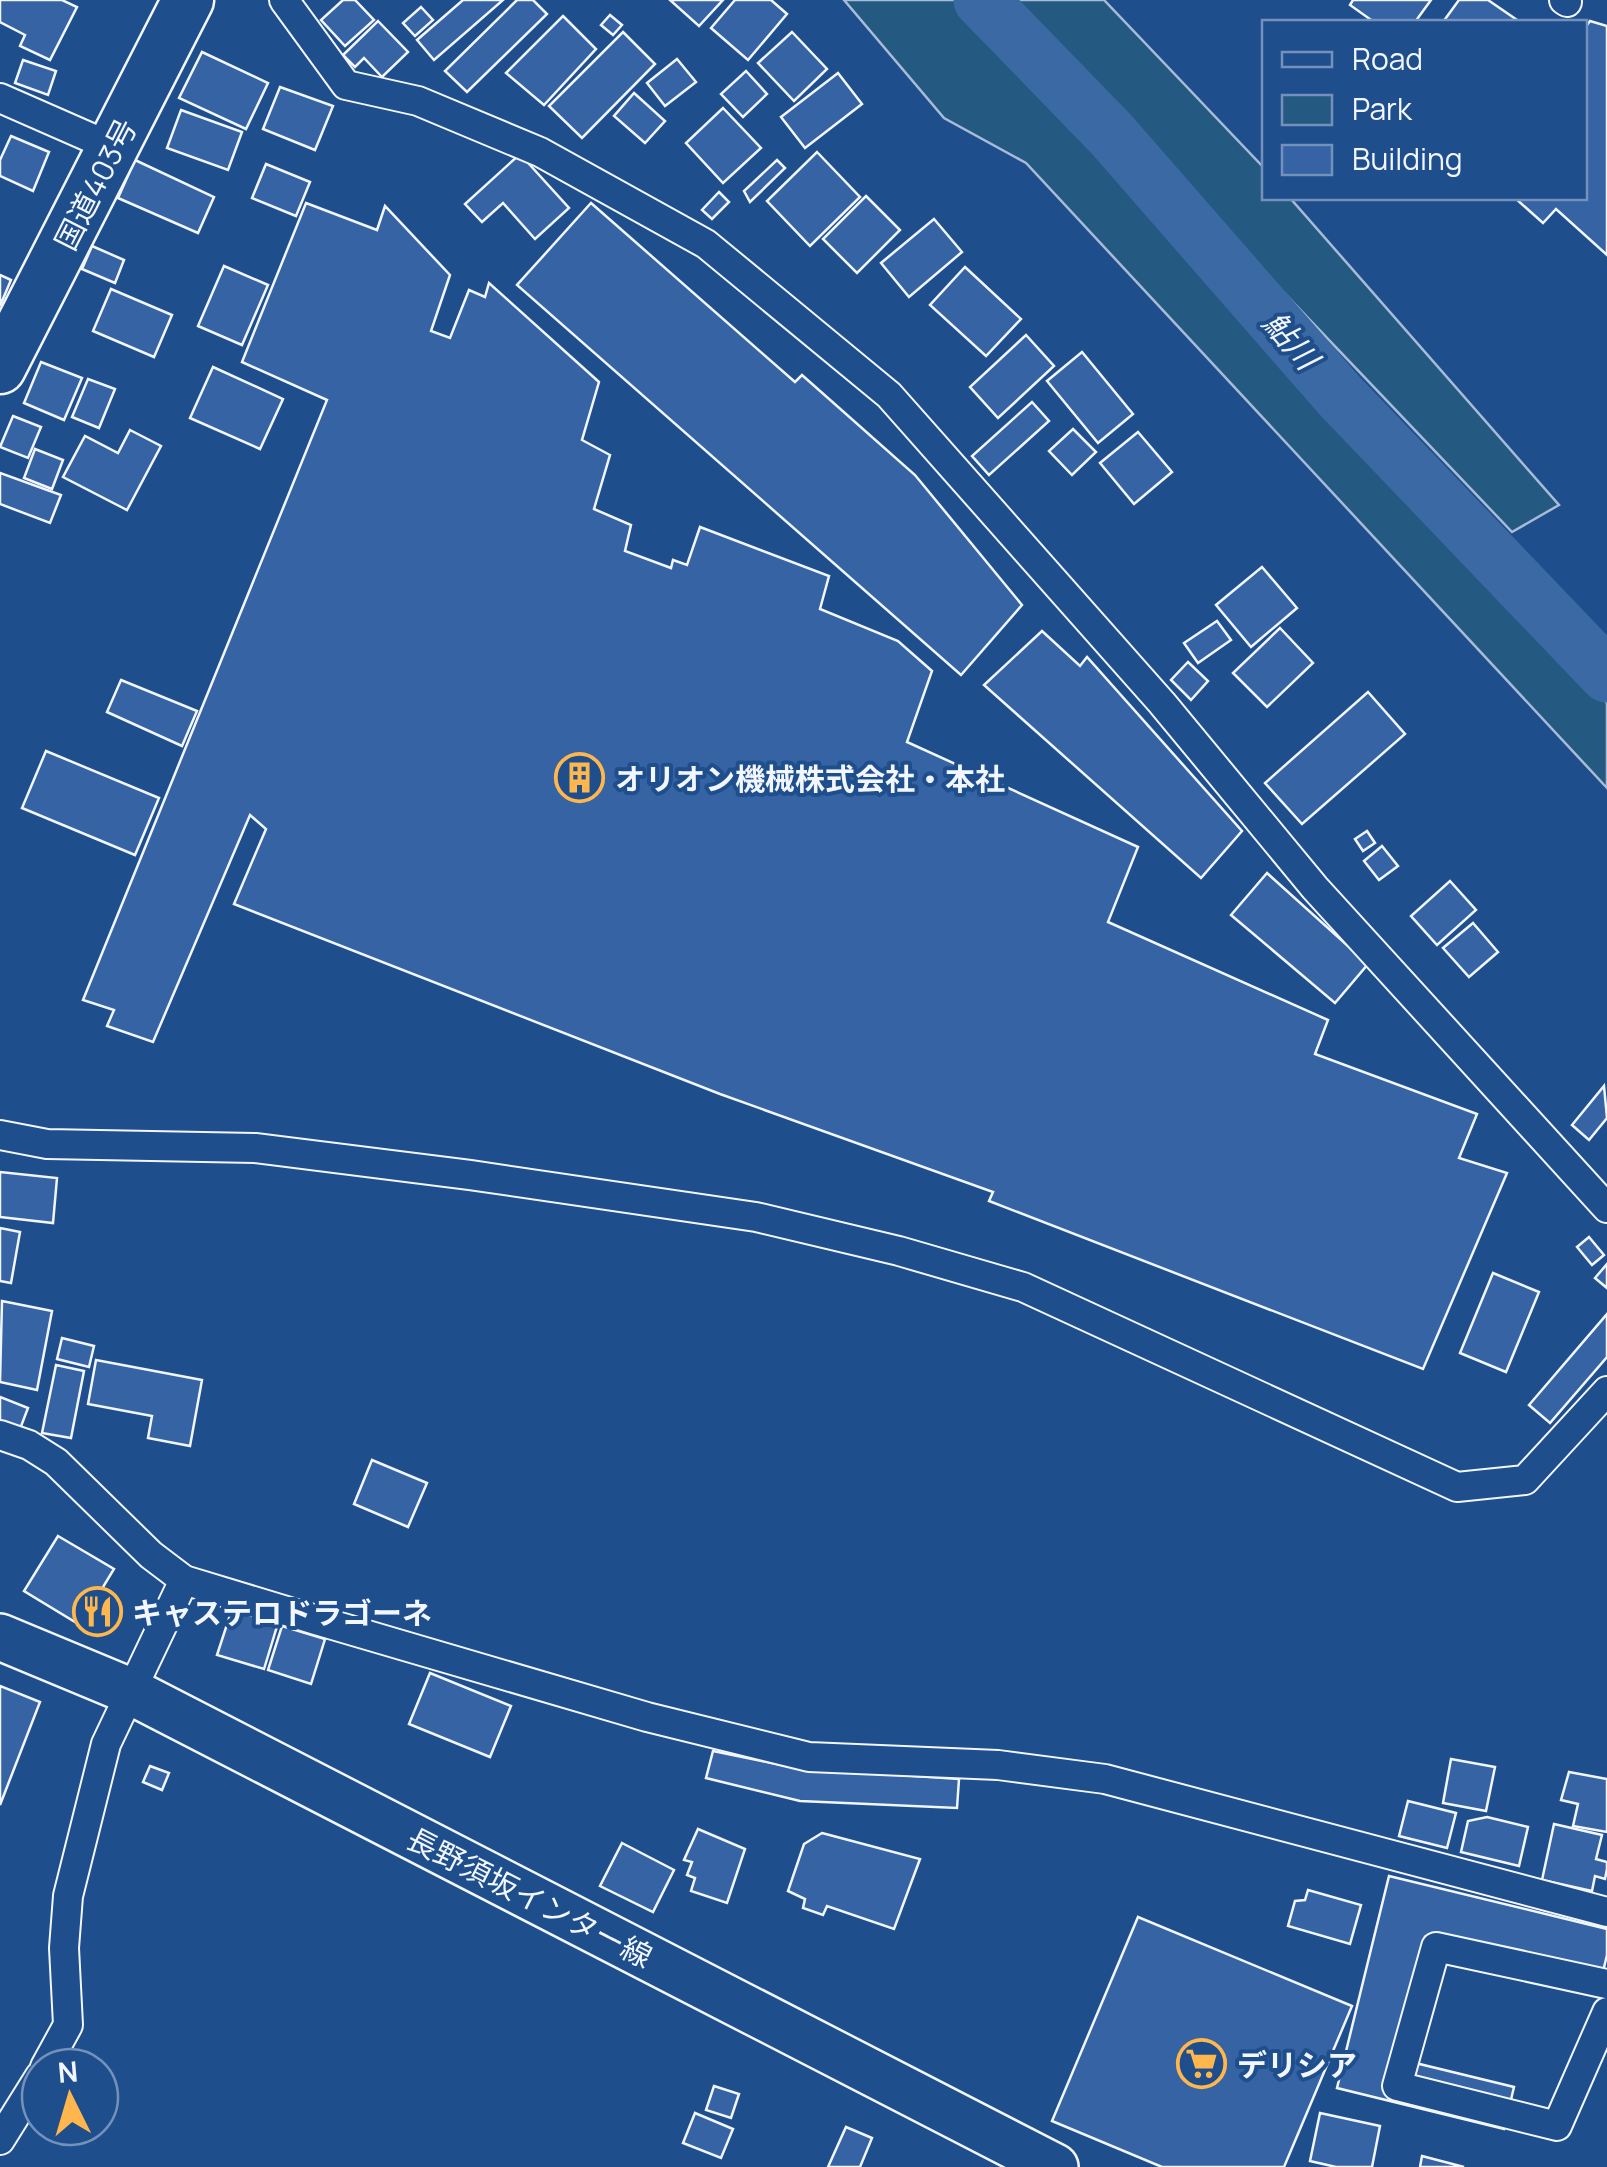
<svg xmlns="http://www.w3.org/2000/svg" width="1607" height="2167" font-family="Manrope,'Noto Sans JP',sans-serif">
<style>
.green{fill:#245a82;stroke:#a8bbd7;stroke-width:2.5}
.lines{fill:none;stroke-linecap:round;stroke-linejoin:round}
.river{stroke:#3b69a3;stroke-width:55}
.building{fill:#3563a3;stroke:#f2f6ff;stroke-width:2.5}
.street-casing{stroke:#f2f6ff;stroke-width:32}
.primary-casing{stroke:#f2f6ff;stroke-width:50}
.highway-casing{stroke:#f2f6ff;stroke-width:55}
.street{stroke:#1f4e8c;stroke-width:28}
.primary{stroke:#1f4e8c;stroke-width:45}
.highway{stroke:#1f4e8c;stroke-width:50}
.labels{text-anchor:middle;dominant-baseline:central;stroke-width:8;stroke-linejoin:round;paint-order:stroke}
.street-label{font-size:30px;fill:#f2f6ff;stroke:#1f4e8c}
.poi-label{font-size:30px;font-weight:bold;fill:#f2f6ff;stroke:#1f4e8c;text-anchor:start}
.water-label{font-size:32px;font-style:italic;fill:#f2f6ff;stroke:#1f4e8c}
</style>
<rect width="100%" height="100%" fill="#1f4e8c"/>
<g class="green">
<path d="M844,0h121c219,230 423,473 642,703v85l-581,-625 -82,-45z"/>
<polygon points="1005,0 1104,0 1264,168 1264,198 1290,198 1559,505 1512,532"/>
</g>
<g class="lines">
<polyline class="river" points="981,0 1112,135 1339,395 1607,675"/>
</g>
<g class="building">
<polygon points="0,0 62,0 77,7 50,60 20,46 25,35 0,22"/>
<polygon points="343,0 355,0 374,20 345,46 321,20"/>
<polygon points="463,0 503,0 434,60 417,40"/>
<polygon points="517,0 533,0 547,14 467,92 445,71"/>
<polygon points="670,0 723,0 699,26"/>
<polygon points="735,0 771,0 787,14 748,60 711,28"/>
<polygon points="1353,0 1431,0 1415,22 1374,22 1350,5"/>
<polygon points="1459,0 1488,0 1520,22 1443,22"/>
<polygon points="421,7 433,20 415,36 403,23"/>
<polygon points="610,15 622,25 613,35 601,25"/>
<polygon points="563,16 596,49 544,105 506,73"/>
<polygon points="378,21 408,52 382,77 364,58 355,67 343,55"/>
<polygon points="1590,21 1607,26 1607,255 1556,209 1543,223 1515,198 1584,198 1584,29"/>
<polygon points="623,32 655,64 582,138 549,106"/>
<polygon points="792,32 827,69 794,101 758,63"/>
<polygon points="202,52 268,83 246,129 179,98"/>
<polygon points="677,59 696,82 665,106 647,83"/>
<polygon points="23,60 56,71 48,95 15,83"/>
<polygon points="746,71 767,94 743,117 721,94"/>
<polygon points="838,73 862,104 805,148 781,117"/>
<polygon points="280,87 333,106 315,150 263,129"/>
<polygon points="634,93 665,121 645,143 614,116"/>
<polygon points="723,108 761,148 723,183 686,143"/>
<polygon points="181,110 242,132 228,170 167,148"/>
<polygon points="11,136 49,152 33,191 0,176 0,160"/>
<polygon points="817,152 860,197 810,246 767,201"/>
<polygon points="520,154 569,208 535,239 503,203 482,222 465,204"/>
<polygon points="135,160 214,197 198,233 118,198"/>
<polygon points="777,160 785,168 750,202 744,191"/>
<polygon points="266,164 310,182 296,216 252,198"/>
<polygon points="719,192 729,202 712,219 702,210"/>
<polygon points="866,196 900,230 857,273 823,239"/>
<polygon points="306,203 377,230 385,206 450,275 431,331 450,338 469,290 485,297 489,283 599,382 582,440 610,455 594,509 631,525 625,551 671,568 673,560 687,565 700,527 829,576 820,609 898,641 932,671 907,742 1138,847 1108,922 1328,1020 1315,1054 1477,1114 1459,1158 1507,1173 1423,1369 989,1201 993,1192 720,1094 234,904 266,829 250,815 153,1042 107,1026 114,1010 83,1000 327,400 242,362"/>
<polygon points="591,203 795,382 802,375 915,475 1022,605 961,675 517,285"/>
<polygon points="934,219 962,252 909,297 881,263"/>
<polygon points="92,246 124,260 115,283 82,269"/>
<polygon points="224,266 268,285 242,345 198,326"/>
<polygon points="965,267 1021,319 986,356 930,305"/>
<polygon points="0,275 11,280 0,306"/>
<polygon points="111,289 172,315 154,357 93,331"/>
<polygon points="1026,335 1054,366 998,418 970,387"/>
<polygon points="1082,352 1133,414 1098,443 1047,381"/>
<polygon points="41,362 82,378 64,420 24,403"/>
<polygon points="213,367 283,399 260,449 190,418"/>
<polygon points="88,379 115,389 99,428 72,417"/>
<polygon points="1032,402 1049,421 989,475 972,456"/>
<polygon points="13,416 41,427 28,458 0,447"/>
<polygon points="1073,429 1096,452 1072,475 1049,451"/>
<polygon points="130,430 161,446 127,510 63,477 85,436 118,453"/>
<polygon points="1138,432 1172,472 1134,504 1100,463"/>
<polygon points="35,449 63,460 52,489 24,478"/>
<polygon points="0,473 61,495 50,523 0,504"/>
<polygon points="1262,567 1297,608 1251,647 1216,605"/>
<polygon points="1217,621 1231,640 1198,663 1184,643"/>
<polygon points="1280,628 1313,663 1267,707 1233,673"/>
<polygon points="1042,631 1080,666 1087,657 1242,831 1201,878 984,685"/>
<polygon points="1188,662 1208,681 1191,700 1171,680"/>
<polygon points="121,680 197,711 182,746 107,712"/>
<polygon points="1368,692 1405,734 1302,824 1265,783"/>
<polygon points="46,751 159,798 135,855 22,808"/>
<polygon points="1367,831 1375,843 1363,851 1355,839"/>
<polygon points="1382,846 1398,866 1379,880 1364,861"/>
<polygon points="1267,873 1368,964 1335,1003 1231,915"/>
<polygon points="1450,881 1476,910 1437,945 1411,916"/>
<polygon points="1473,923 1498,952 1469,977 1443,948"/>
<polygon points="1604,1086 1607,1118 1589,1140 1572,1125"/>
<polygon points="0,1172 57,1178 53,1223 0,1217"/>
<polygon points="0,1228 20,1232 11,1283 0,1281"/>
<polygon points="1589,1237 1604,1255 1592,1265 1577,1247"/>
<polygon points="1607,1264 1607,1288 1595,1278"/>
<polygon points="1493,1273 1539,1292 1506,1372 1460,1353"/>
<polygon points="2,1301 52,1311 37,1390 0,1382"/>
<polygon points="1607,1314 1607,1357 1550,1423 1529,1405"/>
<polygon points="62,1338 94,1346 89,1367 57,1359"/>
<polygon points="96,1360 202,1380 190,1446 148,1438 152,1416 88,1404"/>
<polygon points="56,1365 84,1371 71,1438 42,1433"/>
<polygon points="0,1397 28,1408 20,1429 0,1422"/>
<polygon points="372,1460 427,1483 408,1527 354,1504"/>
<polygon points="58,1536 114,1569 80,1625 24,1591"/>
<polygon points="232,1609 278,1623 264,1669 217,1655"/>
<polygon points="282,1626 325,1639 311,1684 268,1670"/>
<polygon points="430,1673 511,1706 490,1757 409,1724"/>
<polygon points="0,1686 40,1702 0,1805"/>
<polygon points="713,1751 796,1768 959,1779 957,1808 800,1801 706,1778"/>
<polygon points="1451,1759 1495,1767 1486,1811 1443,1803"/>
<polygon points="150,1766 169,1773 162,1790 143,1782"/>
<polygon points="1569,1772 1607,1779 1607,1832 1573,1826 1578,1804 1561,1800"/>
<polygon points="1408,1801 1456,1813 1447,1848 1399,1836"/>
<polygon points="1487,1817 1528,1827 1519,1866 1461,1852 1468,1821"/>
<polygon points="1554,1824 1602,1835 1596,1859 1607,1862 1607,1869 1605,1879 1595,1876 1592,1891 1542,1880"/>
<polygon points="698,1829 745,1849 727,1903 691,1891 695,1878 687,1875 692,1862 684,1860"/>
<polygon points="822,1833 920,1859 894,1929 827,1906 823,1915 803,1908 805,1899 788,1891 804,1844"/>
<polygon points="622,1843 674,1870 653,1912 600,1886"/>
<polygon points="1389,1876 1607,1929 1607,1955 1601,1980 1425,1937 1395,2058 1514,2087 1504,2129 1337,2088"/>
<polygon points="1308,1890 1361,1905 1350,1944 1288,1926 1295,1901 1305,1900"/>
<polygon points="1138,1917 1352,2006 1284,2167 1162,2167 1052,2121"/>
<polygon points="714,2086 739,2094 731,2118 706,2110"/>
<polygon points="695,2113 733,2129 721,2158 683,2143"/>
<polygon points="1320,2113 1380,2126 1372,2167 1336,2167 1310,2161"/>
<polygon points="846,2127 872,2138 860,2167 828,2167"/>
<polygon points="1422,2156 1464,2167 1420,2167"/>
</g>
<g class="lines">
<defs>
<g id="street">
<polyline points="284,0 346,85 418,101 540,152 706,244 889,395 1162,703 1315,888 1607,1208"/>
<polyline points="1564,0 1567,2"/>
<polyline points="0,98 114,148"/>
<polyline points="0,1135 47,1144 255,1148 470,1175 756,1217 899,1251 1023,1287 1457,1487 1525,1480 1607,1391"/>
<polyline points="0,1435 29,1445 56,1462 151,1555 184,1580 316,1620 647,1717 809,1757 998,1765 1105,1779 1607,1912"/>
<polyline points="1607,1984 1436,1947 1397,2086 1557,2126 1607,2012"/>
<polyline points="45,2067 68,2025 64,1948 68,1896 106,1744 184,1580"/>
<polyline points="0,2140 40,2076"/>
</g>
<polyline id="primary" points="0,1637 130,1691 1055,2167"/>
<polyline id="highway" points="0,368 188,0"/>
</defs>
<use href="#street" class="street-casing"/>
<use href="#primary" class="primary-casing"/>
<use href="#highway" class="highway-casing"/>
<use href="#street" class="street"/>
<use href="#primary" class="primary"/>
<use href="#highway" class="highway"/>
</g>
<defs>
<symbol id="building-ring" viewBox="-11 -11 22 22"><circle r="9.5" fill="#1f4e8c" stroke="#ffb74d" stroke-width="1.5"/><path d="M-4-6H4V6H1V3H-1V6H-4ZM-2.5-4.3h1.7v1.8h-1.7ZM.8-4.3h1.7v1.8H.8ZM-2.5-1h1.7V.8h-1.7ZM.8-1h1.7V.8H.8Z" fill="#ffb74d"/></symbol>
<symbol id="restaurant-ring" viewBox="-11 -11 22 22"><circle r="9.5" fill="#1f4e8c" stroke="#ffb74d" stroke-width="1.5"/><path d="M-5-6h1v4h1v-4h1v4h1v-4h1v5L-1.5 .5V6h-2V.5L-5-1ZM5-6V6H3V1.5H1.5Q1.5-4 5-6Z" fill="#ffb74d"/></symbol>
<symbol id="supermarket-ring" viewBox="-11 -11 22 22"><circle r="9.5" fill="#1f4e8c" stroke="#ffb74d" stroke-width="1.5"/><path d="M-6-5.5h2.5l.6 2H6L4.5 2H-2.5L-4.4-4H-6ZM-1.5 3.2a1.3 1.3 0 1 0 .1 0ZM3 3.2a1.3 1.3 0 1 0 .1 0Z" fill="#ffb74d"/></symbol>
</defs>
<g fill-rule="evenodd">
<use href="#building-ring" x="552" y="750" width="55" height="55"/>
<use href="#restaurant-ring" x="70" y="1584" width="55" height="55"/>
<use href="#supermarket-ring" x="1174" y="2036" width="55" height="55"/>
</g>
<g class="labels">
<g class="street-label">
<text transform="translate(95 184) rotate(-63)">国道403号</text>
<text transform="translate(530 1897) rotate(27)">長野須坂インター線</text>
</g>
<g class="poi-label">
<text x="615" y="778">オリオン機械株式会社・本社</text>
<text x="132" y="1612">キャステロドラゴーネ</text>
<text x="1237" y="2064">デリシア</text>
</g>
<g class="water-label">
<text transform="translate(1291 340) rotate(49)">鮎川</text>
</g>
</g>
<rect x="1262" y="20" width="325" height="180" fill="#1f4e8c" stroke="#7391ba" stroke-width="2.5"/>
<rect x="1282" y="52" width="50" height="15" fill="#1f4e8c" stroke="#7391ba" stroke-width="2.5"/>
<text x="1352" y="70" font-size="30" fill="#f2f6ff">Road</text>
<rect x="1282" y="95" width="50" height="30" fill="#245a82" stroke="#7391ba" stroke-width="2.5"/>
<text x="1352" y="120" font-size="30" fill="#f2f6ff">Park</text>
<rect x="1282" y="145" width="50" height="30" fill="#3563a3" stroke="#7391ba" stroke-width="2.5"/>
<text x="1352" y="170" font-size="30" fill="#f2f6ff">Building</text>
<g transform="translate(70 2097) rotate(355)"><circle r="48" fill="#1f4e8c" stroke="#7391ba" stroke-width="2.5"/>
<path d="M0-8L18 38L0 25L-18 38Z" fill="#ffb74d"/>
<text y="-15" font-size="28" font-weight="bold" text-anchor="middle" fill="#f2f6ff">N</text>
</g>
</svg>
